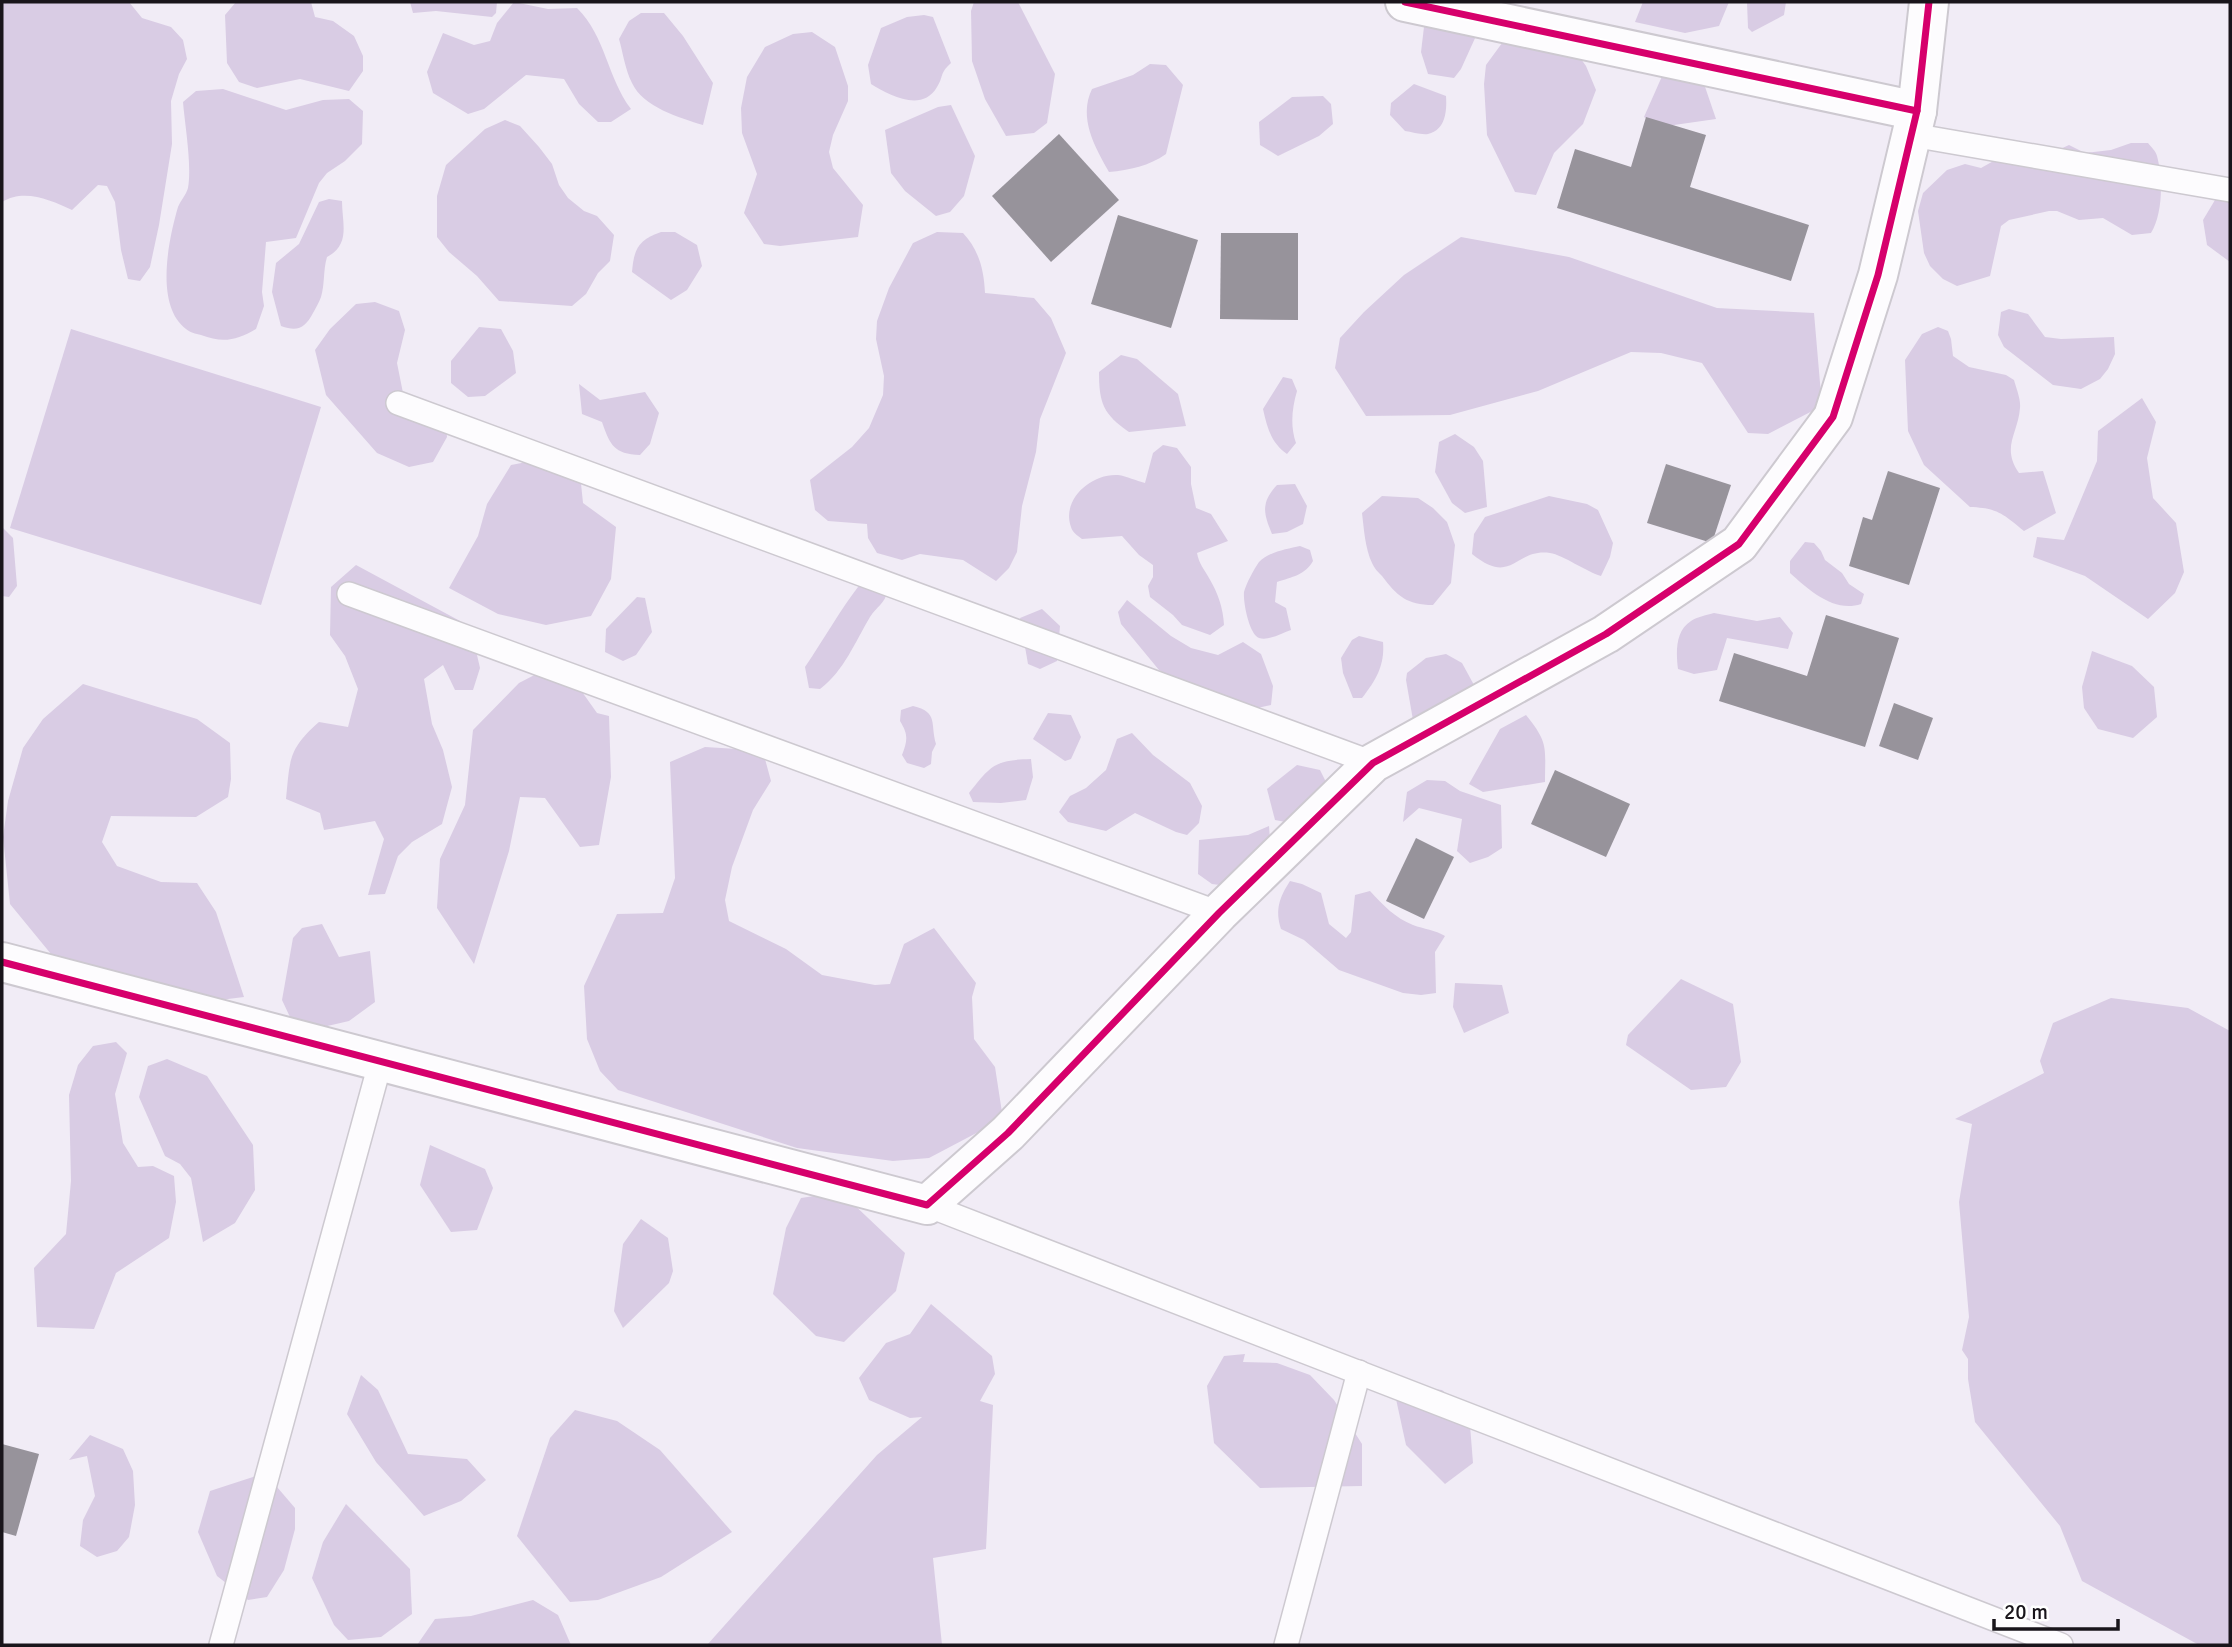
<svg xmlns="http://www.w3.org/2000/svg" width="2232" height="1647" font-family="Signika,sans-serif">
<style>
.green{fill:#d9cce4}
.building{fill:#97939b}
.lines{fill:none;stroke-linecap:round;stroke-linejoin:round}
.lane-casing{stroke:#cdc9d0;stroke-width:26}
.street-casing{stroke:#cdc9d0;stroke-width:42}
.lane{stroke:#fdfcfe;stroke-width:23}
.street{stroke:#fdfcfe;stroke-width:38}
.cycleway-casing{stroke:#fff;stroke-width:11}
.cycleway{stroke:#d6006c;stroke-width:7}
</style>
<rect width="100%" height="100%" fill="#f1ecf6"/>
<g class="green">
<path d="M2,2h127l13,16 29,9 12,13 4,19 -8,15 -8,27 1,43 -13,81 -9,42 -10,14 -12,-2 -7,-29 -6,-48 -8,-16 -9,-1 -26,25c-21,-10 -48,-22 -70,-8z"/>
<polygon points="236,2 311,2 315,17 333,21 354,36 363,56 363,71 349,91 300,79 257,88 239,82 227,63 225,15"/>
<polygon points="410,2 497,2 496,13 492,17 436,11 413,13"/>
<path d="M514,2l34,7 29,-1c29,29 30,69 54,101l-20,13h-13l-19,-18 -15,-25 -38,-4 -42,34 -16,5 -35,-21 -6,-21 16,-39 31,12 16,-4 7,-18z"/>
<polygon points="974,2 1018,2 1055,74 1047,123 1034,133 1006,136 985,99 972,61 971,11"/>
<polygon points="1427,2 1481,25 1461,69 1454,78 1428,74 1421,52"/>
<polygon points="1643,2 1729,2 1719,26 1685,33 1635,22"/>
<polygon points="1747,2 1786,2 1784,15 1752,32 1748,28"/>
<path d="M641,13h23l19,23 30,47 -10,42c-23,-7 -60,-18 -71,-42 -7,-14 -9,-30 -13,-44l10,-18z"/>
<polygon points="1524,13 1560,30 1586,66 1596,90 1583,124 1554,153 1536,195 1515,192 1487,135 1484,84 1486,65"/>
<path d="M924,15l9,2 18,46c-12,11 -7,13 -14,24 -15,26 -48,8 -66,-3l-3,-19 13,-37 26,-11z"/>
<polygon points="812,32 835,47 848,86 848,101 833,135 829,152 833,168 863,205 858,237 780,246 764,244 744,213 757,174 742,133 741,108 747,77 765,47 793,34"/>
<path d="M1150,64l16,1 17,20 -17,69c-17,12 -36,16 -57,18 -14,-25 -31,-54 -17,-83l41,-14z"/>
<polygon points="1663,74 1702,78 1716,119 1660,127 1644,117"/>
<path d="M1414,84l32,12c1,14 0,34 -18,38 -7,1 -16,-2 -23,-3l-15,-16 1,-12z"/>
<path d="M223,89l63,21 37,-10 26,-1 14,12 -1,33 -17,17 -18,12 -8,10 -23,55 -30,4 -4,50 2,14 -8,23c-20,12 -34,14 -55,6 -5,-1 -12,-3 -15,-6 -32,-24 -17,-91 -8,-122 3,-7 8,-12 10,-19 4,-23 -3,-62 -5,-86l13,-11z"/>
<polygon points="1323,96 1331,104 1333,124 1319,136 1278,156 1260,145 1259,122 1292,97"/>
<polygon points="951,105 975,156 964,196 950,212 936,216 905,191 891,173 885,130 938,107"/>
<polygon points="505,120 520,126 539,147 552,164 559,185 568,198 584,211 597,216 614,235 610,261 598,273 586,294 572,306 499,301 477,276 449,252 437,237 437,196 446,165 485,129"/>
<path d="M2131,143h17c3,4 8,8 9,13 6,22 6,58 -6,77l-19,2 -29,-17 -24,2 -22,-9h-8l-40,9 -8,6 -11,50 -33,10 -14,-7 -13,-13 -6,-13 -6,-42 5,-18 24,-23 18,-6 16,4 25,-14 41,1 22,-10 16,8 26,-3z"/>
<polygon points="2221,190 2230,193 2230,262 2207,245 2203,220"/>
<path d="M329,199l13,2c0,22 9,43 -15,56 -4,13 -2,27 -6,40 -2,5 -5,11 -8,16 -8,15 -15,19 -32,13l-9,-34 4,-29 23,-19 20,-42z"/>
<path d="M661,232h14l22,13 5,21 -15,24 -16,10 -39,-28c2,-23 6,-32 29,-40z"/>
<path d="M937,232l26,1c16,17 21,37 22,60l49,5 17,20 15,35 -26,66 -4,33 -14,54 -5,46 -8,16 -13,13 -33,-21 -43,-6 -18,6 -25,-7 -9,-15 -1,-14 -39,-3 -13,-11 -5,-30 42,-33 17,-19 14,-33 1,-19 -8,-37 1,-18 12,-33 24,-45z"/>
<polygon points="1461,237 1569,257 1717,308 1814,313 1822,406 1768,434 1748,433 1702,363 1661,353 1631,352 1538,391 1450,415 1366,416 1335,368 1340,338 1364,312 1404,275"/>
<polygon points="375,302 399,311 405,330 397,363 404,398 446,427 447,437 433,462 409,467 377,453 326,395 315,350 330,329 356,304"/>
<polygon points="2009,309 2028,314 2045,337 2061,339 2114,337 2115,354 2108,369 2100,379 2081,389 2053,385 2004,347 1998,335 2001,312"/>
<polygon points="479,327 501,329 513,351 516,373 485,396 468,397 451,383 451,361"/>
<path d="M1938,327l10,4 3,8 2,17 16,11 37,8 8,5c2,8 7,19 6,28 -2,26 -19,39 -1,65l24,-2 13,42 -32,18c-21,-17 -26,-23 -54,-24l-46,-42 -16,-34 -3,-71 17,-26z"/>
<polygon points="71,329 321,407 261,605 10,528"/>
<path d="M1121,355l16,4 41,35 8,32 -57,6c-26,-18 -30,-29 -30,-60z"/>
<path d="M1283,377l9,2 5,12c-5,17 -7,35 -1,52l-9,11c-16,-11 -20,-27 -24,-45z"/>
<path d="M579,384l21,16 45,-8 14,21 -9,31 -10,11c-26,-1 -30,-10 -38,-33l-20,-8z"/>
<polygon points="2142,398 2156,422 2147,458 2153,498 2176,523 2184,572 2175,593 2148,619 2085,576 2033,557 2037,537 2064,540 2097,461 2098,431"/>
<polygon points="1455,434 1474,447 1483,461 1487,507 1465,513 1452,503 1435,472 1439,442"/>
<path d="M1163,445l14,3 14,19v17l5,24 15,6 17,27 -31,12c2,11 7,16 12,25 9,15 14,30 15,47l-14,10 -28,-10 -9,-10 -23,-18 -2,-11 5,-9v-12l-14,-10 -17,-19 -40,3c-4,-3 -10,-7 -11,-12 -10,-28 21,-54 47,-52 9,1 18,6 27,8l8,-30z"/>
<polygon points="558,456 579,464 583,503 616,527 611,579 591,616 546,625 498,614 449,588 478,536 487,504 511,465"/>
<path d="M1295,484l12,22 -4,18 -16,8 -15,2c-9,-21 -11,-32 5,-49z"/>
<path d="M1382,496l36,2 15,10 14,14 8,23 -4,38 -18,22c-26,0 -36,-9 -51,-29 -4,-4 -8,-8 -10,-13 -7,-15 -8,-34 -10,-50z"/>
<path d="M1549,496l38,8 11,6 15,33 -3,14 -9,19c-16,-5 -38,-21 -51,-23 -36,-5 -37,34 -78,1l2,-20 11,-17z"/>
<polygon points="2,527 13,538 17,586 9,597 2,596"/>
<path d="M1805,542l9,1 7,8 4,9 17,13 7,11 15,10 -3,10c-27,9 -52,-14 -71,-31v-12z"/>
<path d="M1300,546l10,4 3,11c-8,14 -21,16 -36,21l-2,20 11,6 5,22c-9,3 -22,11 -32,8 -10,-4 -16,-36 -15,-46 2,-8 10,-23 15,-30 9,-10 28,-13 41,-16z"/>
<path d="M356,565l104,56 14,21 6,26 -7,22h-18l-12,-25 -19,14 8,45 11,26 9,37 -10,37 -30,18 -14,14 -13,38 -17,1 16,-56 -9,-18 -51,9 -4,-17 -34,-14c4,-39 2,-50 33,-77l29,5 10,-38 -13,-33 -15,-21 1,-48z"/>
<path d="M861,583l26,8c-1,12 -11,16 -17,26 -15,25 -26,54 -50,72l-11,-1 -4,-21c19,-28 35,-57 56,-84z"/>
<polygon points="637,597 645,598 652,632 636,655 623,661 605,652 606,629"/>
<polygon points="1127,600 1171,636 1191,648 1218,655 1243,642 1261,654 1273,686 1271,705 1248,710 1197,690 1159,670 1121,624 1118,612"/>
<polygon points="1042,609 1060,626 1057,661 1040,669 1028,664 1020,618"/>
<path d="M1714,613l43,8 23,-4 13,16 -5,16 -61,-11 -10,32 -23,4 -16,-5c-2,-16 -3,-38 13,-48 6,-4 16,-6 23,-8z"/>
<path d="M1359,636l24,6c2,23 -7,38 -21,56h-9l-10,-25 -2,-15 11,-18z"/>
<polygon points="2092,651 2132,666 2154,687 2157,717 2133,738 2098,729 2084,708 2082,687"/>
<polygon points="1446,654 1462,663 1474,685 1444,718 1413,720 1406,680 1407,673 1426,658"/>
<polygon points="548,668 580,689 597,713 609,716 611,777 599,845 580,847 545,798 520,797 509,851 474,964 437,908 440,859 465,805 473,730 519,683"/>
<polygon points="83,684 197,719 230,743 231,779 228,797 196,817 111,816 102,842 117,866 161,882 197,883 216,912 244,997 156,1008 119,1001 51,954 10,904 3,837 8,801 23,748 43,719"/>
<path d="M913,706c26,6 17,18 23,38l-4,8 -1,12 -7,4 -17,-5 -5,-8c6,-15 6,-21 -2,-34l1,-11z"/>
<polygon points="1048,713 1071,715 1081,737 1071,759 1065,761 1033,739"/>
<path d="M1526,715c23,28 19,33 19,67l-62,10 -14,-8 31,-55z"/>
<polygon points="1132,733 1153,755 1190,783 1202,806 1199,823 1187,835 1176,832 1135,813 1106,831 1068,822 1059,812 1070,796 1086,788 1106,770 1117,739"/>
<polygon points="705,747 754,750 765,759 771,781 753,810 732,867 725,900 729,921 786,949 822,975 875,985 890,984 904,944 934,928 976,983 972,997 974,1039 995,1067 1003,1119 929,1158 893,1161 797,1148 618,1090 600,1071 587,1039 584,986 617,914 663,913 675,878 670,762"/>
<path d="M1031,759l2,18 -7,23 -25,3 -28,-1 -4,-9c22,-28 26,-33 62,-34z"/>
<polygon points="1297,765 1320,770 1334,798 1296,824 1275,820 1267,789"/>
<polygon points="1427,780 1445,781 1460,791 1501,805 1502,848 1488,857 1470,863 1457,851 1462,819 1419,808 1403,822 1407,792"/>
<polygon points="1269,826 1270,840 1243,888 1212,884 1198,874 1199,840 1248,835"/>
<path d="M1290,881l12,3 19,9 8,31 17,14 5,-6 4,-37 15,-4c13,14 25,27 43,34 11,4 22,5 32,11l-10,16 1,41 -15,2 -18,-2 -64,-23 -35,-30 -23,-11c-6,-19 -2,-31 9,-48z"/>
<polygon points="322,924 339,957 370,951 375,1002 349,1021 323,1027 290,1017 282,1000 293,938 302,928"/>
<polygon points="1681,979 1733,1004 1741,1062 1726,1087 1691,1090 1626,1045 1628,1035"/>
<polygon points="1455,983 1502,985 1509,1013 1464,1033 1453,1007"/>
<polygon points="2111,998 2188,1008 2230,1031 2230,1645 2199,1645 2082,1581 2060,1526 1975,1422 1968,1379 1968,1359 1962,1350 1969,1317 1959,1202 1972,1124 1955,1119 2044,1073 2040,1061 2053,1023"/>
<polygon points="116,1042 127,1053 115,1094 123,1143 138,1167 153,1166 174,1176 176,1202 169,1238 116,1273 94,1329 37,1327 34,1268 66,1234 71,1181 69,1095 78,1065 93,1046"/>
<polygon points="167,1059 207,1076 253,1145 255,1190 235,1223 203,1242 191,1178 180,1164 165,1156 139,1097 148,1066"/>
<polygon points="430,1145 485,1169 493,1188 477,1230 451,1232 420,1185"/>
<polygon points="834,1193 848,1199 905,1253 896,1291 844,1342 816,1336 773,1294 786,1228 801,1198"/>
<polygon points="641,1219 668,1238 673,1271 669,1283 623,1328 614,1311 623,1244"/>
<polygon points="931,1304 992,1356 995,1374 980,1401 993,1405 986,1549 933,1558 942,1645 707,1645 877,1455 922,1417 910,1418 869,1400 859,1378 886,1343 910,1334"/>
<polygon points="1245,1354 1243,1362 1277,1363 1310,1375 1334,1400 1362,1444 1362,1486 1260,1488 1214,1443 1207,1386 1224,1356"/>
<polygon points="361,1375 378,1390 408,1454 467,1459 486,1480 461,1501 424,1516 376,1462 347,1414"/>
<polygon points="1425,1388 1442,1390 1469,1413 1473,1463 1445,1484 1406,1445 1396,1399"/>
<polygon points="575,1410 617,1421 660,1450 732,1532 661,1577 598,1600 570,1602 517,1536 550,1438"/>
<polygon points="90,1435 123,1449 133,1471 135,1505 129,1537 117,1551 97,1557 80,1546 83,1520 95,1496 87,1456 69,1460"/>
<polygon points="265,1473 295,1508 295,1529 284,1570 267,1597 248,1600 217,1576 198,1532 210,1491"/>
<polygon points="346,1504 410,1569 412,1614 381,1637 348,1640 334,1625 312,1578 323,1542"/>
<polygon points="533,1600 558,1615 571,1645 417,1645 435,1619 471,1616"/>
</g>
<g class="building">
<polygon points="1646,117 1706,135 1690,187 1809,225 1791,281 1557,208 1575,149 1631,167"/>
<polygon points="1059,134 1119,200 1051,262 992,196"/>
<polygon points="1118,215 1198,240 1171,328 1091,304"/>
<polygon points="1221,233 1298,233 1298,320 1220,319"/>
<polygon points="1666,464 1731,485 1712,543 1647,523"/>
<polygon points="1888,471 1940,488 1909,585 1849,566 1863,517 1872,520"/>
<polygon points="1826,615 1899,638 1865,747 1719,701 1734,653 1807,676"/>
<polygon points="1894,703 1933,718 1918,760 1879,746"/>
<polygon points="1555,770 1630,804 1606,857 1531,824"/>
<polygon points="1416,838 1454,857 1424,919 1386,901"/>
<polygon points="2,1444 39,1454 16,1536 2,1532"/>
</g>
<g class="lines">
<defs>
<g id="lane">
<polyline points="1912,135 2230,190"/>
<polyline points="398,403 1373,763"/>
<polyline points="349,594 1219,913"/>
<polyline points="927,1205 2061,1645"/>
<polyline points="221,1645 381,1060"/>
<polyline points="1286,1645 1359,1372"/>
</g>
<g id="street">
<polyline points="1405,2 1917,111"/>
<polyline points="2,962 927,1205 1008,1133 1219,913 1373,763 1606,634 1739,544 1833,417 1878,275 1917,111 1929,2"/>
</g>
</defs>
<use href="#lane" class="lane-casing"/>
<use href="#street" class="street-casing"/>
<use href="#lane" class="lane"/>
<use href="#street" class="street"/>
<defs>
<g id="cycleway">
<polyline points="1405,2 1917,111"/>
<polyline points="2,962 927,1205 1008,1133 1219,913 1373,763 1606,634 1739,544 1833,417 1878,275 1917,111 1929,2"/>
</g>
</defs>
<use href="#cycleway" class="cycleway-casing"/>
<use href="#cycleway" class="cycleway"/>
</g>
<rect width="2232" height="1647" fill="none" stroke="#19151b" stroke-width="7"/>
<path d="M1994 1619v10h124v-10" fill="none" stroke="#19151b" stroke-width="3.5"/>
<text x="2004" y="1619" font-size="21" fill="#19151b" stroke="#ffffff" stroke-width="5" paint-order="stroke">20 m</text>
</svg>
